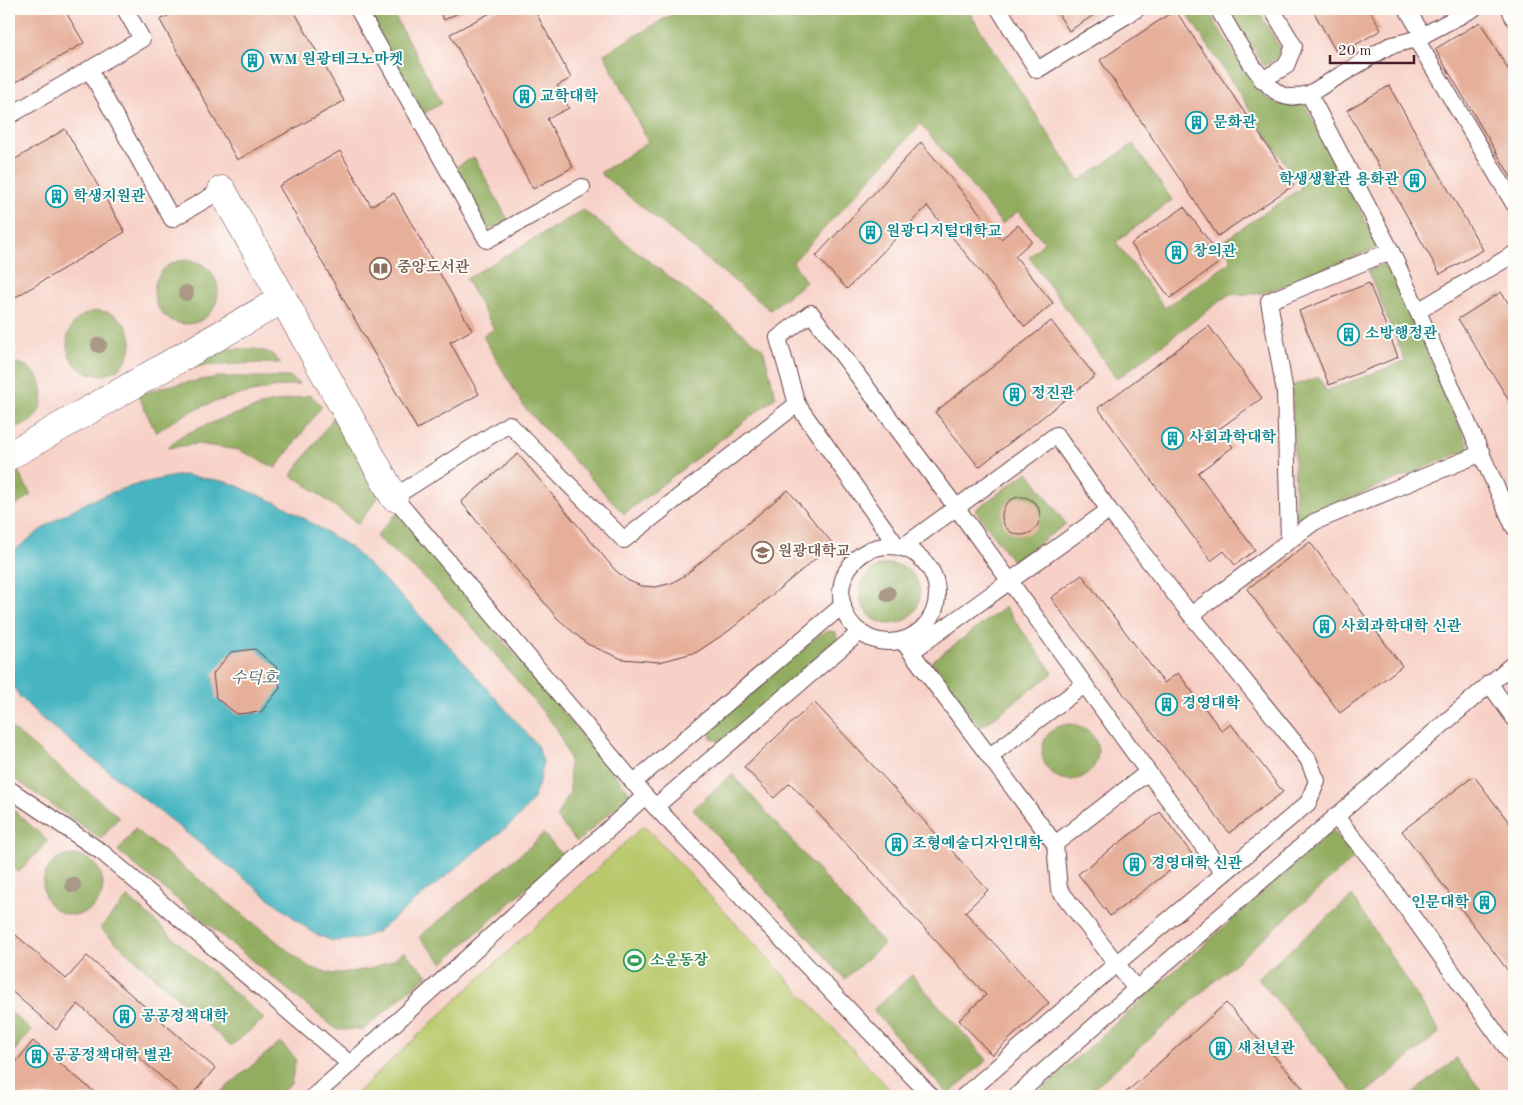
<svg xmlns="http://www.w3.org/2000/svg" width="1523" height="1105" font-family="'Old Standard TT','Noto Serif KR',serif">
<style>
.built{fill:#f7d1c7}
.green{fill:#b9c96c;stroke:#82744c}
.forest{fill:#92ad60;stroke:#6e6646}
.water{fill:#47b5c1;stroke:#486a76}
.building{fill:#e6af99}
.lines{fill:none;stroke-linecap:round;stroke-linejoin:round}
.lane-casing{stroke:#643e46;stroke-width:18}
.street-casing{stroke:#643e46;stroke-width:29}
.lane{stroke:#fff;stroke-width:16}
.street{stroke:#fff;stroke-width:28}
.tree{fill:#a99986}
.labels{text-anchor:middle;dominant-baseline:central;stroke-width:4;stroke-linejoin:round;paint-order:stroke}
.culture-label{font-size:15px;font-weight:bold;fill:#0d838f;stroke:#fdfcf7;text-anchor:start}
.education-label{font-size:15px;font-weight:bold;fill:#785e54;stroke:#fdfcf7;text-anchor:start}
.leisure-label{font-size:15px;font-weight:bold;fill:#27864d;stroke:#fdfcf7;text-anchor:start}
.water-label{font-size:16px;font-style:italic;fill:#495b67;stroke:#fdfcf7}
</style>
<rect width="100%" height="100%" fill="#fdfcf7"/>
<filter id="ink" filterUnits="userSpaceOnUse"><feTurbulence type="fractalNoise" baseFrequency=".02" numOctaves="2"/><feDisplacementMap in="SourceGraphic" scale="10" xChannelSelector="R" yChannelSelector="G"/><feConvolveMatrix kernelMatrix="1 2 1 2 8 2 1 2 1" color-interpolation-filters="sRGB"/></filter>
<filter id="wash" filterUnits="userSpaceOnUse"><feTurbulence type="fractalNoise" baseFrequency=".0096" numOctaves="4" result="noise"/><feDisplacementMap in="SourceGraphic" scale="20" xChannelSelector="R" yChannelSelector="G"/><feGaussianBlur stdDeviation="1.12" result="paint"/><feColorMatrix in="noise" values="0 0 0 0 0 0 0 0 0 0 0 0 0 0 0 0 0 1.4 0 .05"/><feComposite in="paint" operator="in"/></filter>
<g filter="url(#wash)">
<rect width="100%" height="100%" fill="#f4f0dd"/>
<rect class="built" x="9" y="9" width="1505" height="1087"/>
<polygon class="green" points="644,825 896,1096 353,1096"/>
<g class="forest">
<polygon points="367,9 391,9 442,103 423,114"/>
<path d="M681,9h286l112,172 54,-37 39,56 -56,42 49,66 67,-47 -10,-19 79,-54 -117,-179h23c11,17 48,82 62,91 12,6 22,4 34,1l76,146 -114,46 -37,2 -111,84 -88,-122 15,-15 -26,-31 -16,13 -81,-100 -128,138 13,20 -36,28 -170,-137 48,-31 -44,-88z"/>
<polygon points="1229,9 1257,9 1280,48 1277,58 1264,66"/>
<polygon points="474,157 508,220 489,230 454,168"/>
<polygon points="583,210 763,349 776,397 624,514 524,407 483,336 494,329 466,279"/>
<circle cx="186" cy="292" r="32"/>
<polygon points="1387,262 1470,449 1312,514 1296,527 1292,386 1319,377 1326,391 1405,361 1368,271"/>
<circle cx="99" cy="343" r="32"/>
<polygon points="219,348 255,349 271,353 281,363 257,363 186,367"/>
<path d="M9,363c44,-3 46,66 0,64z"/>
<path d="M218,377h73l8,7c-49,7 -103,17 -143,49l-18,-38 24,-8z"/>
<polygon points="311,395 322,406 276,468 239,450 197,444 167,448 181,436 221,419 270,403"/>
<polygon points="334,417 382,493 358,524 301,481 291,476"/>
<polygon points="14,464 31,495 9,510 9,467"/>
<polygon points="1028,472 1066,524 1013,562 975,510"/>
<polygon points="397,513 631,794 577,842 556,817 570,793 569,758 557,729 470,624 418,572 376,537"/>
<circle cx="890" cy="594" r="30"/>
<polygon points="1005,607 1053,673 980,728 931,662"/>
<polygon points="829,631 836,632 837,639 832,647 727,736 719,741 711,738 710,730 715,722 820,634"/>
<circle cx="1070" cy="752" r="28"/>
<polygon points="9,726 119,817 101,839 9,775"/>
<polygon points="732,774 884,944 845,979 693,809"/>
<polygon points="9,806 48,841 18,873 9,865"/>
<polygon points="135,829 309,967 333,974 370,969 393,960 404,951 428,975 364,1029 337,1030 118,851"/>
<polygon points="1333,830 1355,857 1085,1096 1034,1096"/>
<polygon points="543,833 563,856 443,963 419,937 534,843"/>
<circle cx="73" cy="885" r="30"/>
<polygon points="1352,896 1440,1032 1362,1096 1356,1096 1258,978"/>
<polygon points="128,897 264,1019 231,1046 100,928"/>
<polygon points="912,975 987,1060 948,1095 873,1010"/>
<polygon points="9,1010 31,1031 9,1058"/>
<polygon points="280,1042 296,1059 291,1084 277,1096 216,1096"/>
<polygon points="1456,1059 1486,1096 1409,1096"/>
</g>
<path class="water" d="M183,475l45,7 58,25 64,40 52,50 48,50 87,98 6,16 -3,19 -8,21 -14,17 -141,114 -19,7 -25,2 -20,-8 -272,-215 -21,-21 -11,-17v-125c11,-9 22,-18 33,-26 41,-30 92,-47 141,-54z"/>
<g id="blocks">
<g class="building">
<polygon points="9,9 64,9 84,43 9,86"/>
<polygon points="180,9 293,9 344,101 237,160 160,20"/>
<polygon points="438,9 466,9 444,20"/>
<polygon points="498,9 534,9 571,78 557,86 569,108 547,119 573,167 533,189 450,34"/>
<polygon points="1055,9 1103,9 1069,31"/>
<polygon points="1312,9 1369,9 1381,30 1338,55"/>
<polygon points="1175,10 1294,185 1218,236 1100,60"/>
<polygon points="1480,22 1514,79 1514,182 1435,49"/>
<polygon points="1389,86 1483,250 1440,274 1347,110"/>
<polygon points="65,129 125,232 9,301 9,163"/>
<polygon points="921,142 1001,239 1018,225 1032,241 1015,256 1053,303 1025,327 927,206 847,289 816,256"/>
<polygon points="340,151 371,206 394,193 472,330 450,342 479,394 417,429 279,186"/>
<polygon points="1184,207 1223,260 1170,298 1131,244"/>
<polygon points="1369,283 1398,357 1329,385 1299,311"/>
<polygon points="1501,292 1514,312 1514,408 1458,319"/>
<polygon points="1051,321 1095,376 979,467 935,412"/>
<polygon points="1209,326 1262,398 1219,429 1233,447 1198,473 1255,550 1235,565 1224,551 1211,561 1098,408"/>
<polygon points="518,454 615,570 627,580 641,586 656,587 672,583 685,575 788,490 833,544 730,630 697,652 660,662 622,659 587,644 557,618 461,502"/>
<circle cx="1021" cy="516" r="19"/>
<polygon points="1310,542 1402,666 1340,713 1247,589"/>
<polygon points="1082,575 1164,683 1178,673 1222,731 1231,724 1283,792 1229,833 1051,598"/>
<polygon points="255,649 276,667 280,688 261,712 237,714 216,698 213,674 231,652"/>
<polygon points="814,702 988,890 965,912 1049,1003 992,1055 959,1020 986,995 790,783 774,798 744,767"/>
<polygon points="1474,776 1514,829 1514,974 1512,976 1402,831"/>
<polygon points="1160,812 1192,854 1110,916 1078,874"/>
<polygon points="9,929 66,979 87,956 215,1068 191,1096 183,1096 78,1004 56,1030 9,989"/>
<polygon points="1226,1003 1310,1096 1199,1096 1197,1094 1195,1096 1122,1096"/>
<polygon points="33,1041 99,1096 9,1096 9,1071"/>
</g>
</g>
</g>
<g filter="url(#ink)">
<use href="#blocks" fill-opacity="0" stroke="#643e46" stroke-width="1"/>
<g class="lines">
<defs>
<g id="lane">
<polyline points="358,9 487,240 582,187"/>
<polyline points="999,9 1037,70 1137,9"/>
<path d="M1218,9c14,22 45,86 71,88 6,0 14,-2 20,-3"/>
<polyline points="1407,9 1423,36"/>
<polyline points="1473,9 1416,39 1514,204"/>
<polyline points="1510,9 1514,19"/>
<polyline points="1416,39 1389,46 1309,94 1391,251 1514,527"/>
<polyline points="89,69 172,219 222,190"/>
<polyline points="1262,80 1286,66 1294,46 1272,9"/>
<polyline points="9,116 142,39 125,9"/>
<polyline points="1418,311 1514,254"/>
<polyline points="797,404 778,338 811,313 956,507 1148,772 1055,844 1059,889 1136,989"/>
<polyline points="1289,541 1285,392 1269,301 1391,251"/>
<polyline points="897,546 797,404 624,540 509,424 394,497 645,796 931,1096"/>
<circle cx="889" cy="594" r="48"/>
<polyline points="901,548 1056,435 1109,510 1191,615 1308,759 1317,781 1308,803 1116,964 964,1096"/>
<polyline points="1191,615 1314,522 1482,453"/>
<polyline points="902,640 1055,844"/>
<polyline points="911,652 1109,510"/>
<polyline points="1489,683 1514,718"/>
<polyline points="990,756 1084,685"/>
<polyline points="1148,772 1223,873"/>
<polyline points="633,783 843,605"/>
<polyline points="9,789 103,853 350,1064 645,796"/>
<polyline points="655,807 860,632"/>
<polyline points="1335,816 1371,859 1514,1058"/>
<polyline points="314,1096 350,1064"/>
<polyline points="1016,1096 1136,989 1514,663"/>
</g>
<g id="street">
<polyline points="222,190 394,497"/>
<polyline points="9,456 283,299"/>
</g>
</defs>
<use href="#lane" class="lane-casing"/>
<use href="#street" class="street-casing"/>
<use href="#lane" class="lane"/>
<use href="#street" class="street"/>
</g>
<g class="tree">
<circle cx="186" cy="293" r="8"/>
<circle cx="99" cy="345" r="8"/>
<circle cx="888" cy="594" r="8"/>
<circle cx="73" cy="885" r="8"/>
</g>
</g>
<defs>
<symbol id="building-ring" viewBox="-11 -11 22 22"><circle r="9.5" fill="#fdfcf7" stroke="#0f9aa8" stroke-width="1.5"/><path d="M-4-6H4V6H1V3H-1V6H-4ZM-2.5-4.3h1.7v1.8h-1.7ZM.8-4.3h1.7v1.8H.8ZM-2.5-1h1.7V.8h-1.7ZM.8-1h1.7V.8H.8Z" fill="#0f9aa8"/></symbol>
<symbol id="library-ring" viewBox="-11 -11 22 22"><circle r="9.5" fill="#fdfcf7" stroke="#8d6e63" stroke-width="1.5"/><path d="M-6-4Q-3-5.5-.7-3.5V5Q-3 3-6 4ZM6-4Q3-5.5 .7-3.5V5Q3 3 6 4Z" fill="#8d6e63"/></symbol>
<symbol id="university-ring" viewBox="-11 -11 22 22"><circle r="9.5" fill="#fdfcf7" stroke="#8d6e63" stroke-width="1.5"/><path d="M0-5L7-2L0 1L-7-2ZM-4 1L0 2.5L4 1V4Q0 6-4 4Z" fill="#8d6e63"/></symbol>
<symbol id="stadium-ring" viewBox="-11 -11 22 22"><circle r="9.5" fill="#fdfcf7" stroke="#2e9e5b" stroke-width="1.5"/><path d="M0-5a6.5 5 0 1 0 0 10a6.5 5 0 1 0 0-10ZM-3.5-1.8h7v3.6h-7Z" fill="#2e9e5b"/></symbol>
</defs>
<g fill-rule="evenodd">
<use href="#building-ring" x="240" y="48" width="25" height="25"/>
<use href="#building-ring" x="512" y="84" width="25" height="25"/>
<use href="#building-ring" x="1184" y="110" width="25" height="25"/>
<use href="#building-ring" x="1402" y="168" width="25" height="25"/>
<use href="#building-ring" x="44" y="184" width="25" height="25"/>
<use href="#building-ring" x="858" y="220" width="25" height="25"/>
<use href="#building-ring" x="1164" y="240" width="25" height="25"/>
<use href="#library-ring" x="368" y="256" width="25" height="25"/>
<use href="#building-ring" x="1336" y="322" width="25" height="25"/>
<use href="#building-ring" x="1002" y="382" width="25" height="25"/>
<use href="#building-ring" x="1160" y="426" width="25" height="25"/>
<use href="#university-ring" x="750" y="540" width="25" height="25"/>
<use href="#building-ring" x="1312" y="614" width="25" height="25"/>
<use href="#building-ring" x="1154" y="692" width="25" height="25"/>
<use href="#building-ring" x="884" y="832" width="25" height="25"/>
<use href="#building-ring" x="1122" y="852" width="25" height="25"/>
<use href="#building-ring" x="1472" y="890" width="25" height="25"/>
<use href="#stadium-ring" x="622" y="948" width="25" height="25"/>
<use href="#building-ring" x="112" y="1004" width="25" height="25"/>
<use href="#building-ring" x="1208" y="1036" width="25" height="25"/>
<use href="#building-ring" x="24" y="1044" width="25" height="25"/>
</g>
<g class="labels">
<g class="culture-label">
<text x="268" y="60">WM 원광테크노마켓</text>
<text x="540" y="97">교학대학</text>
<text x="1213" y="123">문화관</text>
<text x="1399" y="180" text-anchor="end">학생생활관 용화관</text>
<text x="73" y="197">학생지원관</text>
<text x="886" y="232">원광디지털대학교</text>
<text x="1193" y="252">창의관</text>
<text x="1365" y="334">소방행정관</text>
<text x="1031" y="394">정진관</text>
<text x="1189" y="438">사회과학대학</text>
<text x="1341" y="627">사회과학대학 신관</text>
<text x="1182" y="704">경영대학</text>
<text x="912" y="844">조형예술디자인대학</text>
<text x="1151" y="864">경영대학 신관</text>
<text x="1469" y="903" text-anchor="end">인문대학</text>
<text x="141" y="1017">공공정책대학</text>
<text x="1237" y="1049">새천년관</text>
<text x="52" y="1056">공공정책대학 별관</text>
</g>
<g class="education-label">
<text x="397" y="268">중앙도서관</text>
<text x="778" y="552">원광대학교</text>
</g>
<g class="leisure-label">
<text x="650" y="961">소운동장</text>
</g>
<g class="water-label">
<text x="254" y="679">수덕호</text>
</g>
</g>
<rect width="1523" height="1105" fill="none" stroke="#fdfcf7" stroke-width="30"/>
<path d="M1330 55v8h84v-8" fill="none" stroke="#4a1f2b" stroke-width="2.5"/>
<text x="1338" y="55" font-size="15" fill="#4a1f2b" stroke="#fdfcf7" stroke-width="4" paint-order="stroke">20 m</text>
</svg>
